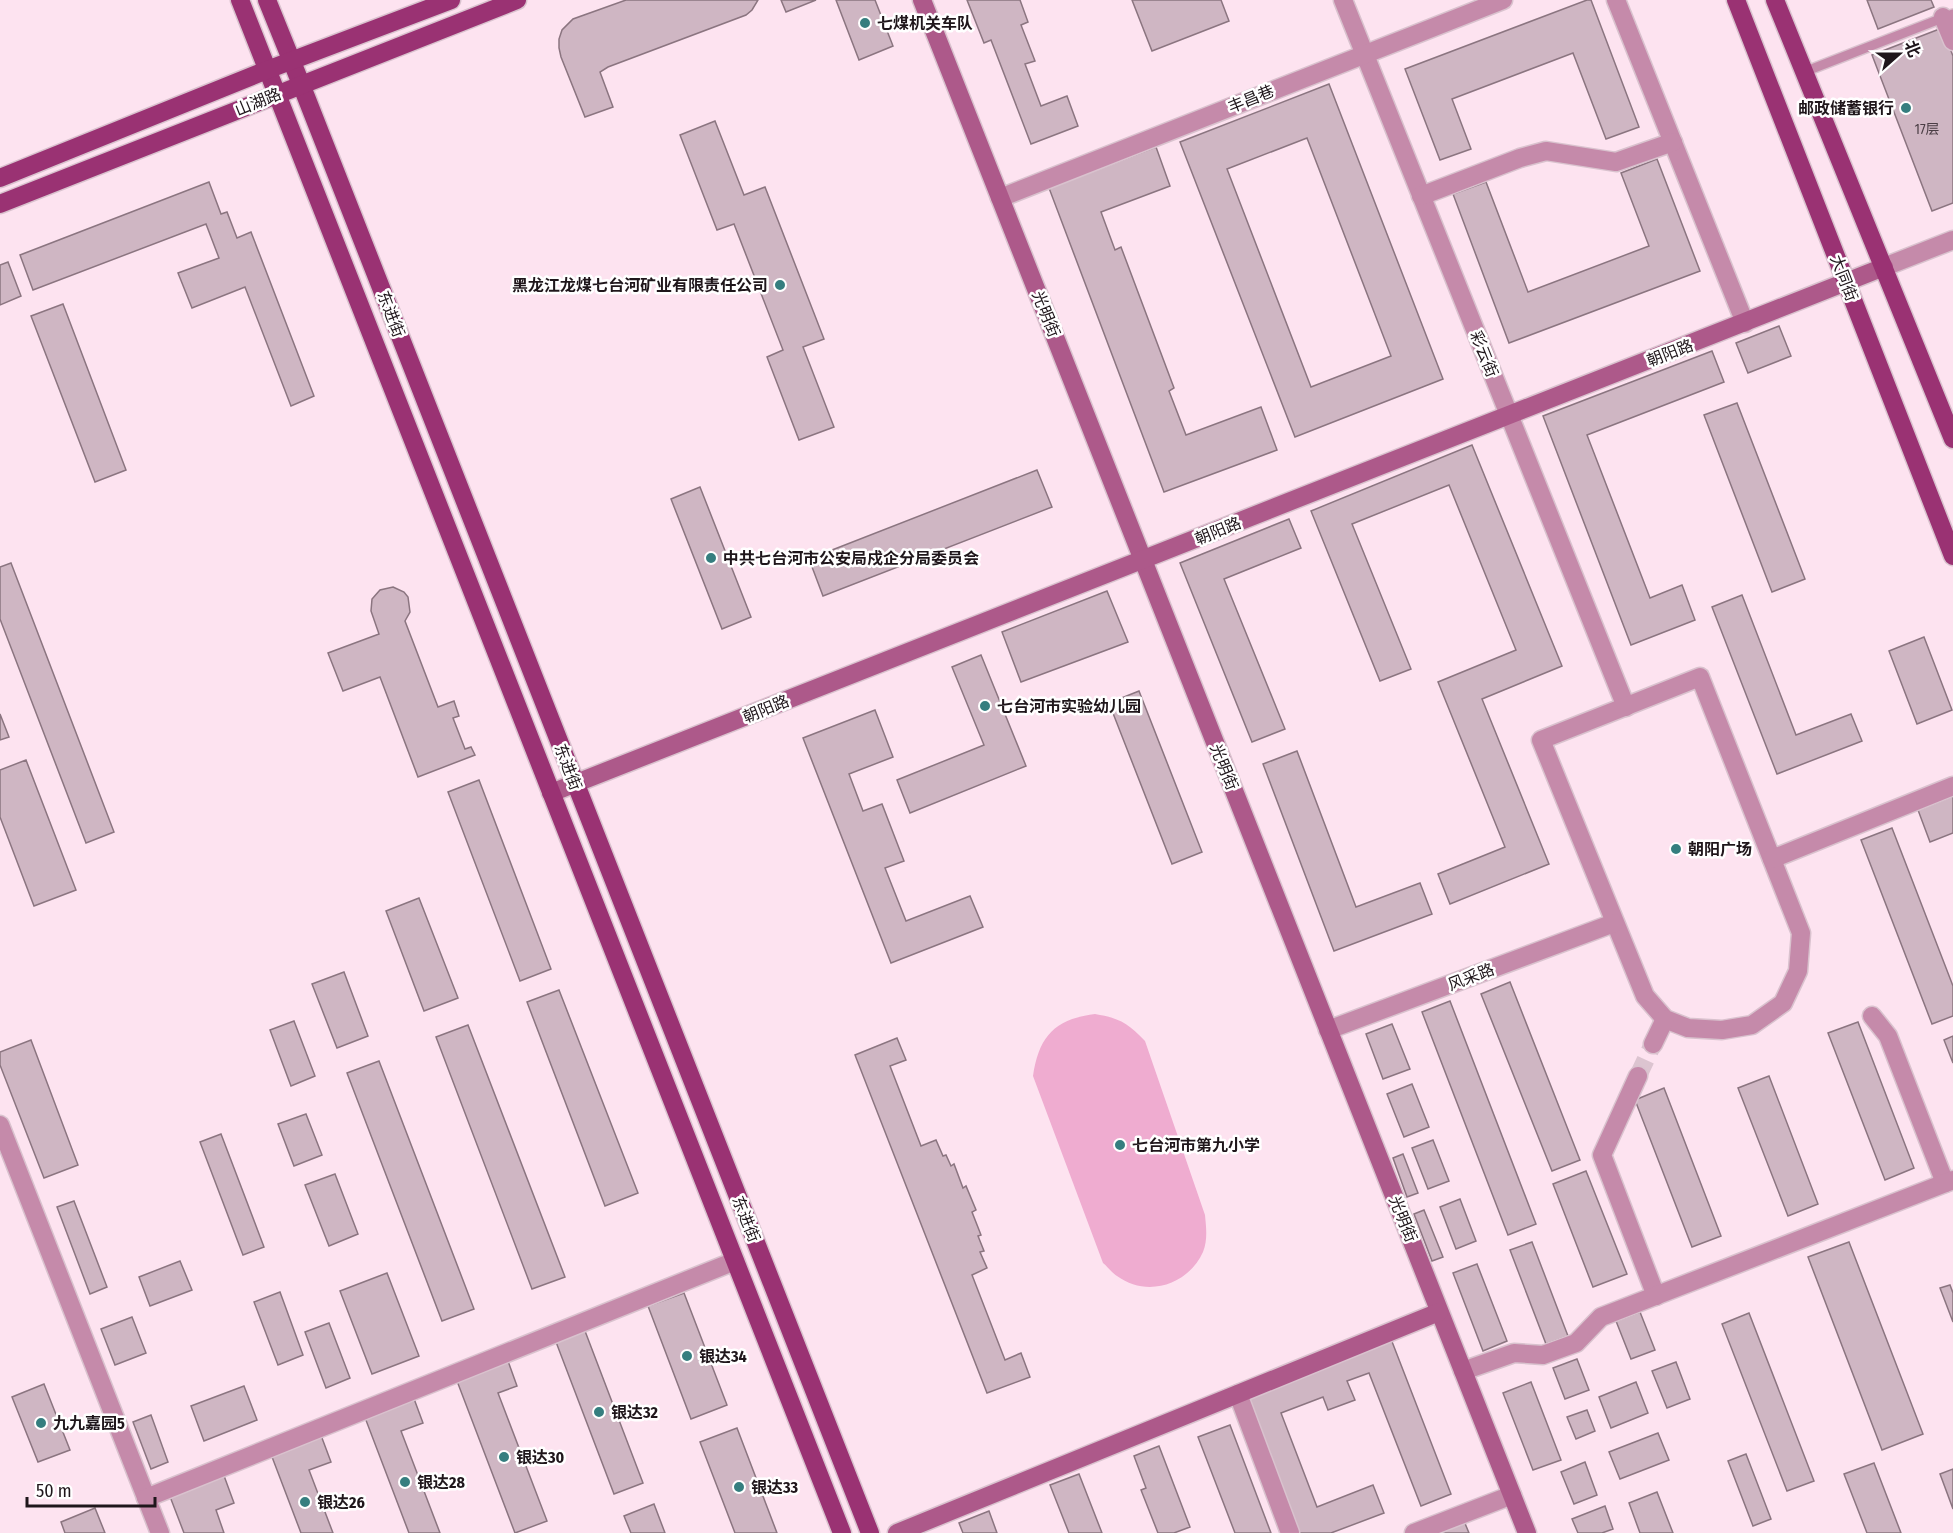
<svg xmlns="http://www.w3.org/2000/svg" width="1953" height="1533" font-family="'Fira Sans Condensed','Noto Sans SC',sans-serif">
<style>
.green{fill:#efacd0}
.building{fill:#cfb6c3;stroke:#8b7580;stroke-width:1.5;fill-rule:evenodd}
.lines{fill:none;stroke-linecap:round;stroke-linejoin:round}
.street-tunnel{stroke:#dcc4d0;stroke-width:18;stroke-dasharray:18 9;stroke-linecap:butt}
.lane-casing{stroke:#d9c2ce;stroke-width:12}
.street-casing{stroke:#d9c2ce;stroke-width:21}
.secondary-casing{stroke:#d9c2ce;stroke-width:21}
.primary-casing{stroke:#d9c2ce;stroke-width:21}
.lane{stroke:#c58aaa;stroke-width:9}
.street{stroke:#c58aaa;stroke-width:18}
.secondary{stroke:#ad598a;stroke-width:18}
.primary{stroke:#9a3273;stroke-width:18}
.poi-dot{fill:#357e7f;stroke:#fff;stroke-width:2}
.labels{text-anchor:middle;dominant-baseline:central;stroke-width:5;stroke-linejoin:round;paint-order:stroke}
.number-label{font-size:14px;fill:#4b3e45}
.poi-label{font-size:16px;font-weight:bold;fill:#1f161b;stroke:#fff;text-anchor:start}
.street-label{font-size:16px;fill:#1f161b;stroke:#fff}
</style>
<rect width="100%" height="100%" fill="#fde3f0"/>
<path class="green" d="M1095,1014c24,4 33,9 50,27l60,174c1,12 3,24 -2,37 -15,33 -56,46 -86,24 -5,-3 -9,-9 -14,-13l-70,-187c6,-40 22,-57 62,-62z"/>
<g class="building">
<polygon points="626,0 758,0 752,10 746,15 608,67 600,72 613,107 585,117 561,57 559,48 559,39 562,30 573,19"/>
<polygon points="781,0 816,0 786,12"/>
<polygon points="836,0 875,0 893,46 859,60"/>
<polygon points="967,0 1020,0 1028,22 1021,25 1035,61 1025,64 1041,106 1067,96 1078,126 1031,144 991,40 984,43"/>
<polygon points="1132,0 1221,0 1229,21 1152,51"/>
<polygon points="1587,0 1591,0 1639,127 1606,139 1573,53 1452,99 1471,149 1440,160 1405,69"/>
<polygon points="1867,0 1931,0 1934,7 1878,29"/>
<polygon points="1942,28 1953,56 1953,203 1932,211 1872,55"/>
<path d="M1329,84l114,295 -148,58 -115,-295zM1307,138l84,218 -80,31 -84,-218z"/>
<polygon points="715,121 744,195 765,187 824,339 803,347 834,427 799,440 767,357 783,350 734,224 717,230 680,135"/>
<polygon points="1156,147 1170,186 1101,212 1115,250 1121,247 1174,388 1169,391 1186,435 1261,407 1277,450 1164,492 1049,188"/>
<polygon points="1657,159 1700,271 1509,343 1453,194 1486,182 1528,292 1649,246 1621,173"/>
<polygon points="209,182 221,214 227,212 237,238 251,232 314,396 291,406 245,287 192,308 178,273 219,258 206,224 33,290 20,255"/>
<polygon points="8,262 21,296 0,305 0,265"/>
<polygon points="63,304 126,470 95,482 31,316"/>
<polygon points="1779,326 1791,356 1748,373 1736,343"/>
<polygon points="1712,351 1724,382 1587,435 1650,598 1682,585 1695,620 1631,645 1543,416"/>
<polygon points="1737,403 1805,579 1772,592 1704,415"/>
<polygon points="1472,445 1562,666 1482,699 1549,864 1450,904 1438,874 1505,847 1438,682 1516,650 1449,485 1352,524 1411,669 1380,681 1311,511"/>
<polygon points="1037,470 1052,507 823,596 809,559"/>
<polygon points="700,487 751,617 722,629 671,499"/>
<polygon points="1289,519 1301,548 1224,579 1285,729 1252,742 1180,563"/>
<polygon points="11,563 114,832 86,843 0,619 0,567"/>
<polygon points="393,587 404,592 408,597 410,612 405,621 438,707 454,701 459,716 453,718 465,749 471,747 475,755 418,777 380,677 343,691 328,653 379,634 371,611 372,599 380,590"/>
<polygon points="1107,591 1128,642 1021,682 1002,632"/>
<polygon points="1742,595 1796,735 1851,714 1862,741 1777,774 1712,607"/>
<polygon points="1924,637 1952,710 1917,724 1889,651"/>
<polygon points="981,655 1026,766 910,813 897,780 984,745 952,667"/>
<polygon points="1139,691 1202,852 1172,864 1109,703"/>
<polygon points="875,710 893,757 849,774 863,811 882,804 904,861 885,868 906,921 970,896 983,927 891,963 803,738"/>
<polygon points="0,714 9,737 0,740"/>
<polygon points="1297,751 1356,907 1420,883 1432,914 1334,951 1263,764"/>
<polygon points="26,760 76,890 34,906 0,817 0,770"/>
<polygon points="479,780 551,969 520,981 448,792"/>
<polygon points="1953,796 1953,833 1930,842 1918,810"/>
<polygon points="1892,828 1953,986 1953,1016 1932,1024 1861,840"/>
<polygon points="419,898 458,998 424,1011 386,911"/>
<polygon points="344,972 368,1036 337,1048 312,984"/>
<polygon points="1510,982 1580,1160 1552,1171 1481,994"/>
<polygon points="559,990 638,1193 605,1206 527,1002"/>
<polygon points="1450,1001 1536,1224 1508,1235 1422,1012"/>
<polygon points="294,1021 315,1076 291,1086 270,1030"/>
<polygon points="1858,1022 1914,1168 1885,1180 1828,1033"/>
<polygon points="1392,1024 1410,1069 1383,1079 1366,1034"/>
<polygon points="468,1025 565,1277 532,1289 436,1037"/>
<polygon points="1953,1036 1953,1063 1944,1040"/>
<polygon points="897,1038 906,1060 890,1066 921,1146 936,1140 943,1156 946,1155 951,1166 954,1164 963,1188 966,1186 976,1210 972,1212 981,1235 978,1236 984,1251 980,1252 987,1268 972,1275 1005,1360 1021,1353 1030,1377 987,1393 855,1055"/>
<polygon points="31,1040 78,1165 44,1178 0,1065 0,1052"/>
<polygon points="379,1061 474,1309 442,1321 347,1073"/>
<polygon points="1769,1076 1818,1204 1788,1216 1738,1088"/>
<polygon points="1412,1084 1429,1127 1404,1137 1387,1094"/>
<polygon points="1664,1088 1721,1236 1692,1247 1635,1100"/>
<polygon points="306,1114 322,1155 294,1166 278,1124"/>
<polygon points="221,1134 264,1247 243,1255 200,1142"/>
<polygon points="1433,1140 1449,1181 1428,1189 1412,1148"/>
<polygon points="1403,1154 1418,1193 1407,1197 1393,1158"/>
<polygon points="1586,1171 1627,1274 1593,1287 1553,1184"/>
<polygon points="335,1174 358,1234 329,1246 305,1185"/>
<polygon points="1460,1199 1476,1241 1456,1249 1440,1207"/>
<polygon points="74,1201 107,1287 90,1294 57,1207"/>
<polygon points="1424,1210 1443,1257 1432,1261 1414,1214"/>
<polygon points="1532,1242 1568,1336 1546,1344 1510,1250"/>
<polygon points="1849,1242 1923,1434 1882,1450 1808,1257"/>
<polygon points="180,1261 192,1290 150,1306 139,1277"/>
<polygon points="1477,1264 1507,1341 1483,1351 1453,1273"/>
<polygon points="387,1273 419,1356 372,1374 340,1291"/>
<polygon points="1950,1285 1953,1293 1953,1322 1940,1288"/>
<polygon points="280,1292 303,1355 278,1365 254,1302"/>
<polygon points="684,1293 727,1405 691,1419 648,1306"/>
<polygon points="1640,1312 1655,1350 1631,1359 1616,1321"/>
<polygon points="1749,1313 1814,1481 1787,1491 1722,1324"/>
<polygon points="132,1317 146,1353 115,1365 101,1329"/>
<polygon points="329,1323 350,1378 326,1388 305,1332"/>
<polygon points="585,1331 643,1483 614,1494 556,1342"/>
<polygon points="1391,1339 1451,1494 1421,1506 1369,1373 1347,1381 1355,1400 1328,1410 1323,1397 1281,1413 1317,1507 1373,1485 1384,1513 1331,1533 1298,1533 1245,1395"/>
<polygon points="1577,1359 1589,1390 1565,1399 1553,1368"/>
<polygon points="508,1361 517,1386 498,1393 547,1521 515,1533 457,1381"/>
<polygon points="1676,1362 1690,1399 1667,1408 1652,1371"/>
<polygon points="1531,1382 1561,1460 1533,1470 1503,1393"/>
<polygon points="1636,1382 1648,1413 1611,1428 1599,1397"/>
<polygon points="44,1384 70,1450 38,1462 12,1397"/>
<polygon points="244,1386 257,1420 204,1441 191,1406"/>
<polygon points="413,1396 423,1423 401,1431 440,1533 409,1533 364,1415"/>
<polygon points="1587,1410 1595,1431 1576,1439 1567,1417"/>
<polygon points="151,1415 168,1462 151,1469 133,1422"/>
<polygon points="1230,1425 1271,1533 1235,1533 1198,1437"/>
<polygon points="737,1428 777,1533 735,1533 700,1442"/>
<polygon points="319,1430 331,1462 309,1470 333,1533 301,1533 269,1449"/>
<polygon points="1658,1433 1669,1460 1620,1479 1609,1452"/>
<polygon points="1159,1446 1190,1527 1174,1533 1158,1533 1141,1490 1146,1488 1134,1456"/>
<polygon points="1746,1454 1771,1519 1753,1526 1728,1461"/>
<polygon points="1585,1462 1597,1495 1574,1504 1561,1472"/>
<polygon points="1874,1463 1901,1533 1867,1533 1844,1474"/>
<polygon points="1953,1469 1953,1509 1940,1474"/>
<polygon points="223,1473 234,1503 216,1510 224,1533 184,1533 169,1494"/>
<polygon points="1079,1474 1102,1533 1069,1533 1050,1485"/>
<polygon points="1657,1492 1673,1533 1640,1533 1629,1503"/>
<polygon points="654,1504 665,1533 631,1533 624,1516"/>
<polygon points="1605,1506 1613,1529 1602,1533 1578,1533 1572,1519"/>
<polygon points="95,1508 105,1533 65,1533 61,1522"/>
<polygon points="989,1511 997,1533 963,1533 959,1523"/>
<polygon points="1464,1521 1469,1533 1433,1533"/>
</g>
<g class="lines">
<polyline class="street-tunnel" points="1638,1076 1653,1044"/>
<defs>
<polyline id="lane" points="1804,72 1953,14"/>
<g id="street">
<polyline points="1343,0 1626,707"/>
<polyline points="1616,0 1745,323"/>
<polyline points="1943,17 1953,41"/>
<polyline points="1421,196 1520,158 1546,151 1616,162 1673,142"/>
<polyline points="1000,198 1503,0"/>
<polyline points="1884,267 1953,240"/>
<polygon points="1700,677 1801,933 1798,971 1783,1003 1752,1025 1722,1030 1688,1028 1665,1019 1645,996 1541,740"/>
<polyline points="1772,859 1953,786"/>
<polyline points="1872,1016 1888,1036 1945,1183"/>
<polyline points="1328,1030 1614,923"/>
<polyline points="1653,1044 1665,1019"/>
<polyline points="1638,1076 1602,1155 1656,1296"/>
<polyline points="0,1125 160,1533"/>
<polyline points="1463,1371 1514,1353 1543,1355 1576,1343 1601,1317 1953,1180"/>
<polyline points="1238,1394 1290,1533"/>
<polyline points="146,1498 735,1261"/>
<polyline points="1414,1533 1512,1495"/>
</g>
<g id="secondary">
<polyline points="922,0 1527,1533"/>
<polyline points="551,793 1884,267"/>
<polyline points="897,1533 1439,1312"/>
</g>
<g id="primary">
<polyline points="240,0 842,1533"/>
<polyline points="267,0 301,84 870,1533"/>
<polyline points="1736,0 1953,556"/>
<polyline points="1775,0 1953,439"/>
<polyline points="0,178 267,70 451,0"/>
<polyline points="0,204 517,0"/>
</g>
</defs>
<use href="#lane" class="lane-casing"/>
<use href="#street" class="street-casing"/>
<use href="#secondary" class="secondary-casing"/>
<use href="#primary" class="primary-casing"/>
<use href="#lane" class="lane"/>
<use href="#street" class="street"/>
<use href="#secondary" class="secondary"/>
<use href="#primary" class="primary"/>
</g>
<g class="poi-dot">
<circle cx="865" cy="23" r="6"/>
<circle cx="1906" cy="108" r="6"/>
<circle cx="780" cy="285" r="6"/>
<circle cx="711" cy="558" r="6"/>
<circle cx="985" cy="706" r="6"/>
<circle cx="1676" cy="849" r="6"/>
<circle cx="1120" cy="1145" r="6"/>
<circle cx="687" cy="1356" r="6"/>
<circle cx="599" cy="1412" r="6"/>
<circle cx="41" cy="1423" r="6"/>
<circle cx="504" cy="1457" r="6"/>
<circle cx="405" cy="1482" r="6"/>
<circle cx="739" cy="1487" r="6"/>
<circle cx="305" cy="1502" r="6"/>
</g>
<g class="labels">
<g class="number-label">
<text x="1927" y="129">17层</text>
</g>
<g class="poi-label">
<text x="877" y="23">七煤机关车队</text>
<text x="1894" y="108" text-anchor="end">邮政储蓄银行</text>
<text x="768" y="285" text-anchor="end">黑龙江龙煤七台河矿业有限责任公司</text>
<text x="723" y="558">中共七台河市公安局戍企分局委员会</text>
<text x="997" y="706">七台河市实验幼儿园</text>
<text x="1688" y="849">朝阳广场</text>
<text x="1132" y="1145">七台河市第九小学</text>
<text x="699" y="1356">银达34</text>
<text x="611" y="1412">银达32</text>
<text x="53" y="1423">九九嘉园5</text>
<text x="516" y="1457">银达30</text>
<text x="417" y="1482">银达28</text>
<text x="751" y="1487">银达33</text>
<text x="317" y="1502">银达26</text>
</g>
<g class="street-label">
<text transform="translate(1251 99) rotate(-22)">丰昌巷</text>
<text transform="translate(258 102) rotate(-22)">山湖路</text>
<text transform="translate(1844 278) rotate(69)">大同街</text>
<text transform="translate(391 314) rotate(69)">东进街</text>
<text transform="translate(1046 314) rotate(68)">光明街</text>
<text transform="translate(1670 353) rotate(-21)">朝阳路</text>
<text transform="translate(1484 354) rotate(68)">彩云街</text>
<text transform="translate(1218 531) rotate(-22)">朝阳路</text>
<text transform="translate(766 709) rotate(-22)">朝阳路</text>
<text transform="translate(568 767) rotate(69)">东进街</text>
<text transform="translate(1224 767) rotate(68)">光明街</text>
<text transform="translate(1471 977) rotate(-21)">风采路</text>
<text transform="translate(746 1219) rotate(68)">东进街</text>
<text transform="translate(1403 1219) rotate(68)">光明街</text>
</g>
</g>
<g transform="translate(1899 54) rotate(69)" stroke="#ffffff" stroke-width="4.5" paint-order="stroke">
<path d="M0-4.5L10 22L0 15L-10 22Z" fill="#1f161b"/>
<text y="-9" font-size="16" font-weight="bold" text-anchor="middle" fill="#1f161b">北</text>
</g>
<path d="M27 1497v9h128v-9" fill="none" stroke="#1f161b" stroke-width="3"/>
<text x="36" y="1497" font-size="18" fill="#1f161b" stroke="#ffffff" stroke-width="4.5" paint-order="stroke">50 m</text>
</svg>
